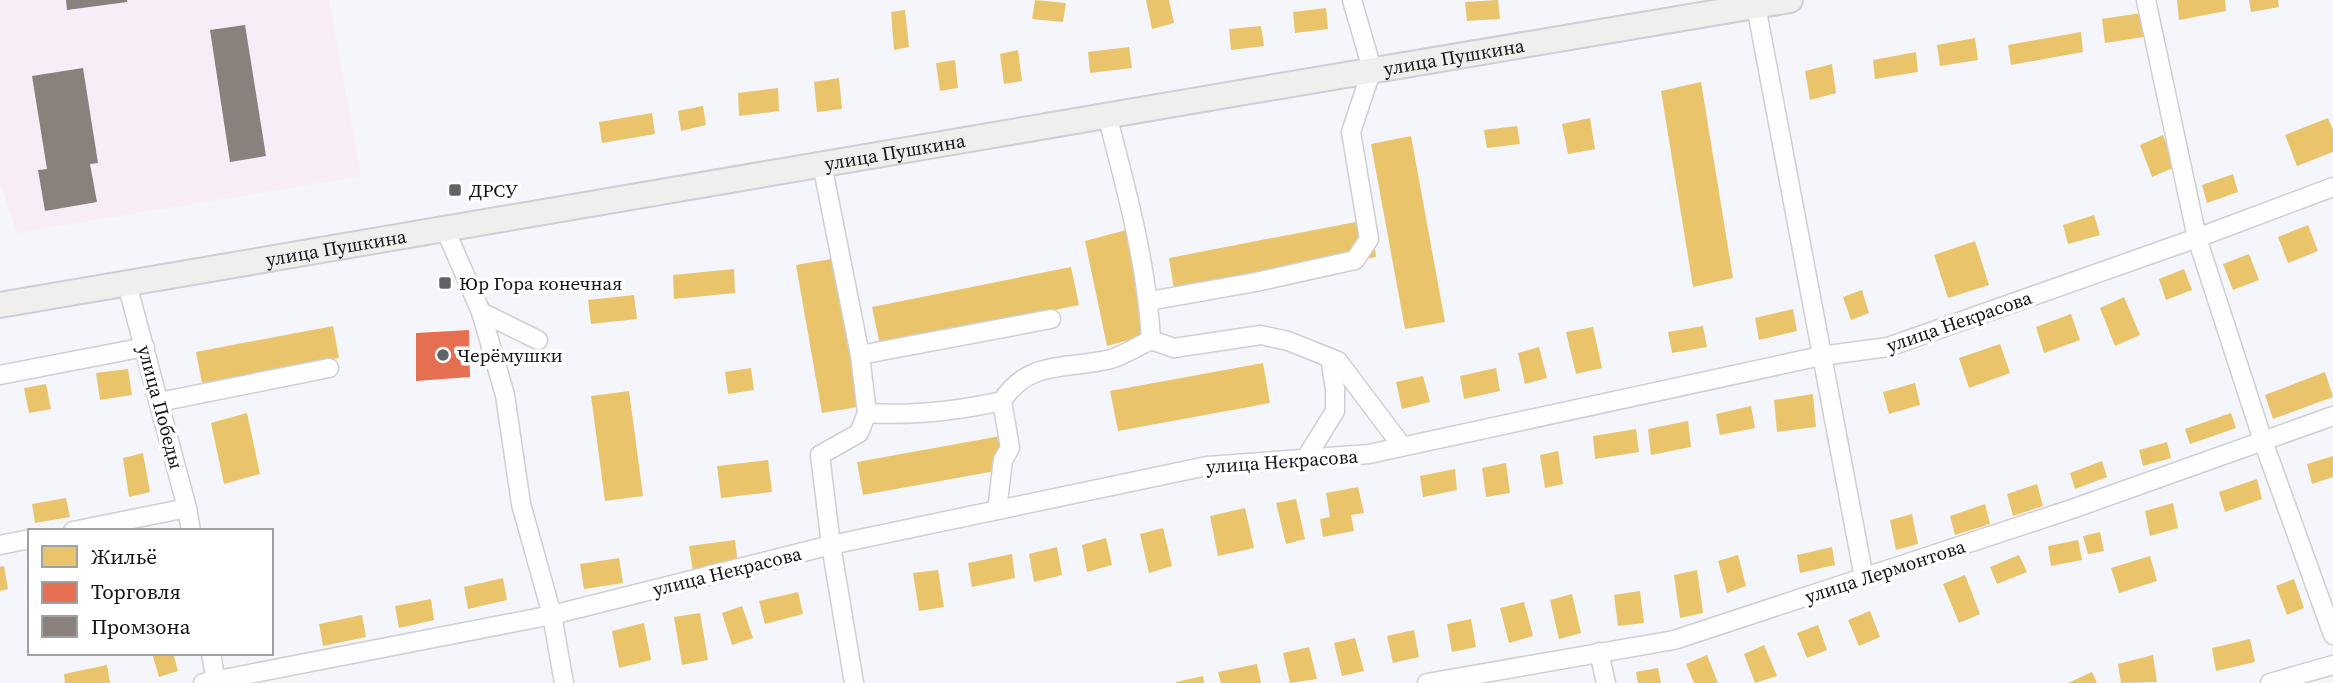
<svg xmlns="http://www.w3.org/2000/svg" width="2333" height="683" font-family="'Source Serif 4',serif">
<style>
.industrial{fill:#f8ecf6}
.homes{fill:#e9c46a}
.shops{fill:#e76f51}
.industry{fill:#8a817c}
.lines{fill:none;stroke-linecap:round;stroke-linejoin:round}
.street-casing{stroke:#cecfd3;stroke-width:21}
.secondary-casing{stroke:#cecfd3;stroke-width:28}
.street{stroke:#fefefe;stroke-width:18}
.secondary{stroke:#f1efed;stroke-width:24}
.poi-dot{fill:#616266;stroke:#fff;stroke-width:2.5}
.labels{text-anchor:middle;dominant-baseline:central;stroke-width:7;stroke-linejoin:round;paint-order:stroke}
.street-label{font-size:19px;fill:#121316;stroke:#fff}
.poi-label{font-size:19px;fill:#121316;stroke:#fff;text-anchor:start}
</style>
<rect width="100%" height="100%" fill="#f5f6fb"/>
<polygon class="industrial" points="0,0 329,0 361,176 17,233 0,182"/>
<g class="homes">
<polygon points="1035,0 1066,3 1063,22 1032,19"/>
<polygon points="1146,0 1169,0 1174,23 1152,29"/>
<polygon points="1498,0 1500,19 1467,21 1465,2"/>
<polygon points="2177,0 2225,0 2226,11 2179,20"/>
<polygon points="2249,0 2278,0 2279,7 2251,12"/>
<polygon points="1326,8 1328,29 1295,33 1293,12"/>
<polygon points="905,10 909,47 894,50 891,12"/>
<polygon points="2141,13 2144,37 2105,43 2102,19"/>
<polygon points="1261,26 1264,46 1231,50 1229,29"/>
<polygon points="2081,32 2083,52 2011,65 2008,45"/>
<polygon points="1975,38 1978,60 1940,66 1937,45"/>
<polygon points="1129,47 1132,68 1090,73 1088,52"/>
<polygon points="1018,50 1022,81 1004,84 1000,54"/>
<polygon points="1916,52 1918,72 1875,79 1873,60"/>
<polygon points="955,60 958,88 940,91 936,63"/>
<polygon points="1832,64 1836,93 1810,100 1805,71"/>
<polygon points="839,78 842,109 817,112 814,82"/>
<polygon points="1701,82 1733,278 1693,287 1661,91"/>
<polygon points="778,88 779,111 739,116 738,93"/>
<polygon points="703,106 706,125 681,131 678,111"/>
<polygon points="652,113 655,134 602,143 599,122"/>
<polygon points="1590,118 1595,149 1568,154 1562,124"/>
<polygon points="2328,118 2333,130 2333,152 2297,166 2285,135"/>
<polygon points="1517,126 1520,144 1487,148 1484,130"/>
<polygon points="2163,135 2175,167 2152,177 2140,145"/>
<polygon points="1411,136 1445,322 1405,329 1371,144"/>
<polygon points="2233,174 2238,192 2207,203 2202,185"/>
<polygon points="2094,215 2100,235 2068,244 2063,225"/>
<polygon points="1371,219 1376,257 1175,296 1169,258"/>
<polygon points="2308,225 2318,251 2288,263 2278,237"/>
<polygon points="1126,230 1148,335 1107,346 1085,241"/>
<polygon points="1975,241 1989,285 1948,298 1934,255"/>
<polygon points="2249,254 2259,280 2233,290 2223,264"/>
<polygon points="837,258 863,406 822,413 796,265"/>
<polygon points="1071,267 1079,305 880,345 872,307"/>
<polygon points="734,269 735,293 674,299 673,275"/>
<polygon points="2184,269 2192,290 2166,300 2159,279"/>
<polygon points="1862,290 1869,313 1851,320 1843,297"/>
<polygon points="634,295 637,319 591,324 588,300"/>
<polygon points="2124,297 2140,335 2115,346 2100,308"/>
<polygon points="1793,309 1797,331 1759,340 1755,318"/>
<polygon points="2071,314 2080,340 2044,353 2036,327"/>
<polygon points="333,326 339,358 202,383 196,352"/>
<polygon points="1703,326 1707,347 1672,353 1668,332"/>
<polygon points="1593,327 1602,368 1576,374 1566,332"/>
<polygon points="2000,344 2010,373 1969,388 1959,358"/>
<polygon points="1539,347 1547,378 1525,384 1518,353"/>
<polygon points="1263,363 1270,403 1118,431 1110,391"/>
<polygon points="751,368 754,390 728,394 725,372"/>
<polygon points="1496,368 1500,391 1464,399 1460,376"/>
<polygon points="128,369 132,395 100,400 96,373"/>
<polygon points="2325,372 2333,397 2273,419 2265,395"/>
<polygon points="1423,376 1430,402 1402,409 1396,382"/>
<polygon points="1915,383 1920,405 1889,414 1883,392"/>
<polygon points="46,384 51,409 29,413 24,388"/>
<polygon points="629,391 643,496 605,501 591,396"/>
<polygon points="1813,394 1816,427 1777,432 1774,400"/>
<polygon points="1751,406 1755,428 1720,435 1716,414"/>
<polygon points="247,413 260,474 224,484 211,423"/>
<polygon points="2231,413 2236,428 2190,444 2185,429"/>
<polygon points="1688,421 1691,447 1651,455 1648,429"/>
<polygon points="1636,429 1639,452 1595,459 1593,436"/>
<polygon points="1006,435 1012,468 863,495 857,462"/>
<polygon points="2167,442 2171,458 2143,466 2139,450"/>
<polygon points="1558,451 1563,484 1545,488 1540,455"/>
<polygon points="143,453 150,492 129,497 123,458"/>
<polygon points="2333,456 2333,477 2312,484 2307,464"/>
<polygon points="768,460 772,492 721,498 717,466"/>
<polygon points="2102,461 2107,477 2075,489 2070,473"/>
<polygon points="1506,463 1510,493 1486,497 1482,468"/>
<polygon points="1455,469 1457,490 1423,497 1420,476"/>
<polygon points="2257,479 2262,499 2225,512 2219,492"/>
<polygon points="2037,484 2043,506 2013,516 2007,494"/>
<polygon points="1358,487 1364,513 1351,515 1354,531 1323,537 1320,519 1330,517 1326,493"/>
<polygon points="66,498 70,517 35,523 32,504"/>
<polygon points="1296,499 1305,539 1286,544 1276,503"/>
<polygon points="2173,503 2178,528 2150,536 2145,511"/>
<polygon points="1985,504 1990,524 1955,535 1950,516"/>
<polygon points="1245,508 1254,548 1218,556 1210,516"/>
<polygon points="1912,514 1918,544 1896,550 1890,520"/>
<polygon points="1163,528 1172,566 1149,573 1140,534"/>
<polygon points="2100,532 2104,551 2088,554 2083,536"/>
<polygon points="1106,538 1112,565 1087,572 1082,545"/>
<polygon points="735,540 738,565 693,571 689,546"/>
<polygon points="2078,540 2082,560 2051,566 2048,546"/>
<polygon points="1057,547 1062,575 1034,582 1029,554"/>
<polygon points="1832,547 1835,565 1800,573 1797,555"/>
<polygon points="1012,554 1015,578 972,587 968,563"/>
<polygon points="1738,555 1746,586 1727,593 1718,561"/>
<polygon points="2019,555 2027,572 1997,584 1990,567"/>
<polygon points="2150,556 2157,581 2119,593 2111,568"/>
<polygon points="619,558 623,583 584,589 580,564"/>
<polygon points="4,566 8,589 0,591 0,567"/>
<polygon points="938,570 944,607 919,611 913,573"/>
<polygon points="1697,570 1703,613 1680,618 1674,575"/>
<polygon points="1965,575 1980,614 1959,623 1943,584"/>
<polygon points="503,578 507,600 468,609 464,587"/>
<polygon points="2294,579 2304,608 2287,615 2276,586"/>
<polygon points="1640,591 1644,623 1618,626 1614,595"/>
<polygon points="798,592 803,614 765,624 759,601"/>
<polygon points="1572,594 1581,633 1559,639 1550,600"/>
<polygon points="431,599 434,620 399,628 395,606"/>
<polygon points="1524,602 1533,636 1509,643 1500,608"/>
<polygon points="742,606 753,638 732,645 722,613"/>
<polygon points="1870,611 1880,637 1859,646 1848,620"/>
<polygon points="700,613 708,660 682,665 674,617"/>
<polygon points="362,615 366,637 323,646 319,624"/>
<polygon points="1471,619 1476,647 1452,652 1447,624"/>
<polygon points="644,623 651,660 619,668 612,631"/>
<polygon points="1818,625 1827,650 1807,658 1797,633"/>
<polygon points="1414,630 1419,657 1393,663 1387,636"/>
<polygon points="1355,638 1364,671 1342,676 1334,643"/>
<polygon points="2250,639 2255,662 2216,671 2212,648"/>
<polygon points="1764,645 1777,676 1755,683 1744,654"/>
<polygon points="1309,647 1317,679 1290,683 1283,653"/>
<polygon points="152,653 173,653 178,671 159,677"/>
<polygon points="1707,655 1718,683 1694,683 1686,664"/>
<polygon points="2153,655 2157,682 2121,683 2118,664"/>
<polygon points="1257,664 1261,683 1221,683 1218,672"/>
<polygon points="107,665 110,683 65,683 64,674"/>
<polygon points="1658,668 1661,683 1638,683 1636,672"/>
<polygon points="2092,672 2097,683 2068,683"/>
<polygon points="1203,676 1204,683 1176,683 1176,682"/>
</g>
<polygon class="shops" points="469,330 470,377 416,381 416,333"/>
<g class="industry">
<polygon points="66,0 127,0 127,2 67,10"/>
<polygon points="245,25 266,156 230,162 210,30"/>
<polygon points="83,68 98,163 90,164 97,202 45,211 38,170 47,169 32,76"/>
</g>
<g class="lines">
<defs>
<g id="street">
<polyline points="2146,0 2197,238 2263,441 2333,635"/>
<polyline points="1756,6 1864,578"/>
<polyline points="822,164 860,355 867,413 859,433 820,455 831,545 854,683"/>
<polyline points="445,229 481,312 505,395 521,504 552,615 564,683"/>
<polyline points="127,284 187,508 191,531"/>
<polyline points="1149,301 1256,282 1355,260 1369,239 1351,132 1372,69 1352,0"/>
<polyline points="481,312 538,340"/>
<polyline points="1151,340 1174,348 1261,335 1288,341 1338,361 1402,446"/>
<polyline points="860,355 1051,319"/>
<polyline points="0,375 145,347"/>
<polyline points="159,402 329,368"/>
<path d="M867,413c45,3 90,-2 135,-12 27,-42 65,-31 109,-42 13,-4 27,-13 40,-19 -4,-76 -25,-152 -44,-225"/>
<polyline points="1306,458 1335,411 1335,389 1330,358"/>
<polyline points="997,510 1003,460 1010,448 1002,401"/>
<polyline points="73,531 187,508"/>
<polyline points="0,545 30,539"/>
<polyline points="1599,652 1606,683"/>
<polyline points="211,653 216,683"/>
<polyline points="203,683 552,615 831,545 1207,466 1369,454 1821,356 1888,347 2197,238 2333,187"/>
<polyline points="1427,683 1674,640 2072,509 2333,416"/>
<polyline points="2270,683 2333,665"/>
</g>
<g id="secondary">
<path id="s1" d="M0,305c596,-102 1193,-205 1790,-305"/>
</g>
</defs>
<use href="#street" class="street-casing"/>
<use href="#secondary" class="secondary-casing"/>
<use href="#street" class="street"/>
<use href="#secondary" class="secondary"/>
</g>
<g class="poi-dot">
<rect x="448" y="183" width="14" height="14" rx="3.5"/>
<rect x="438" y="276" width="14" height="14" rx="3.5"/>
<circle cx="443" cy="355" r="7"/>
</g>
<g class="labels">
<g class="street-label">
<text stroke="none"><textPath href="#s1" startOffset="1475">улица Пушкина</textPath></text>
<text stroke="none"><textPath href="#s1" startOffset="908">улица Пушкина</textPath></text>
<text stroke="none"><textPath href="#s1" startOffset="341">улица Пушкина</textPath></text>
<text transform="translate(1959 321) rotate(-19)">улица Некрасова</text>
<text transform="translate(161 407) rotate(75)">улица Победы</text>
<text transform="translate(1282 461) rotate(-4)">улица Некрасова</text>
<text transform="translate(727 571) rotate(-14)">улица Некрасова</text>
<text transform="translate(1885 571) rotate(-18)">улица Лермонтова</text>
</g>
<g class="poi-label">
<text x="469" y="190">ДРСУ</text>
<text x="459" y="283">Юр Гора конечная</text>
<text x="457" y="355">Черёмушки</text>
</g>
</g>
<rect x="28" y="529" width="245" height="126" fill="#ffffff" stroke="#a0a1a2" stroke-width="2"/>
<rect x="42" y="546" width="35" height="21" fill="#e9c46a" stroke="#a0a1a2" stroke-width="2"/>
<text x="91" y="564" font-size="21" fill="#121316">Жильё</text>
<rect x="42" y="582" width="35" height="21" fill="#e76f51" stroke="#a0a1a2" stroke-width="2"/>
<text x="91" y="599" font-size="21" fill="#121316">Торговля</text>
<rect x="42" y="616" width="35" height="21" fill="#8a817c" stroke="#a0a1a2" stroke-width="2"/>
<text x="91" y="634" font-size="21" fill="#121316">Промзона</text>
</svg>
